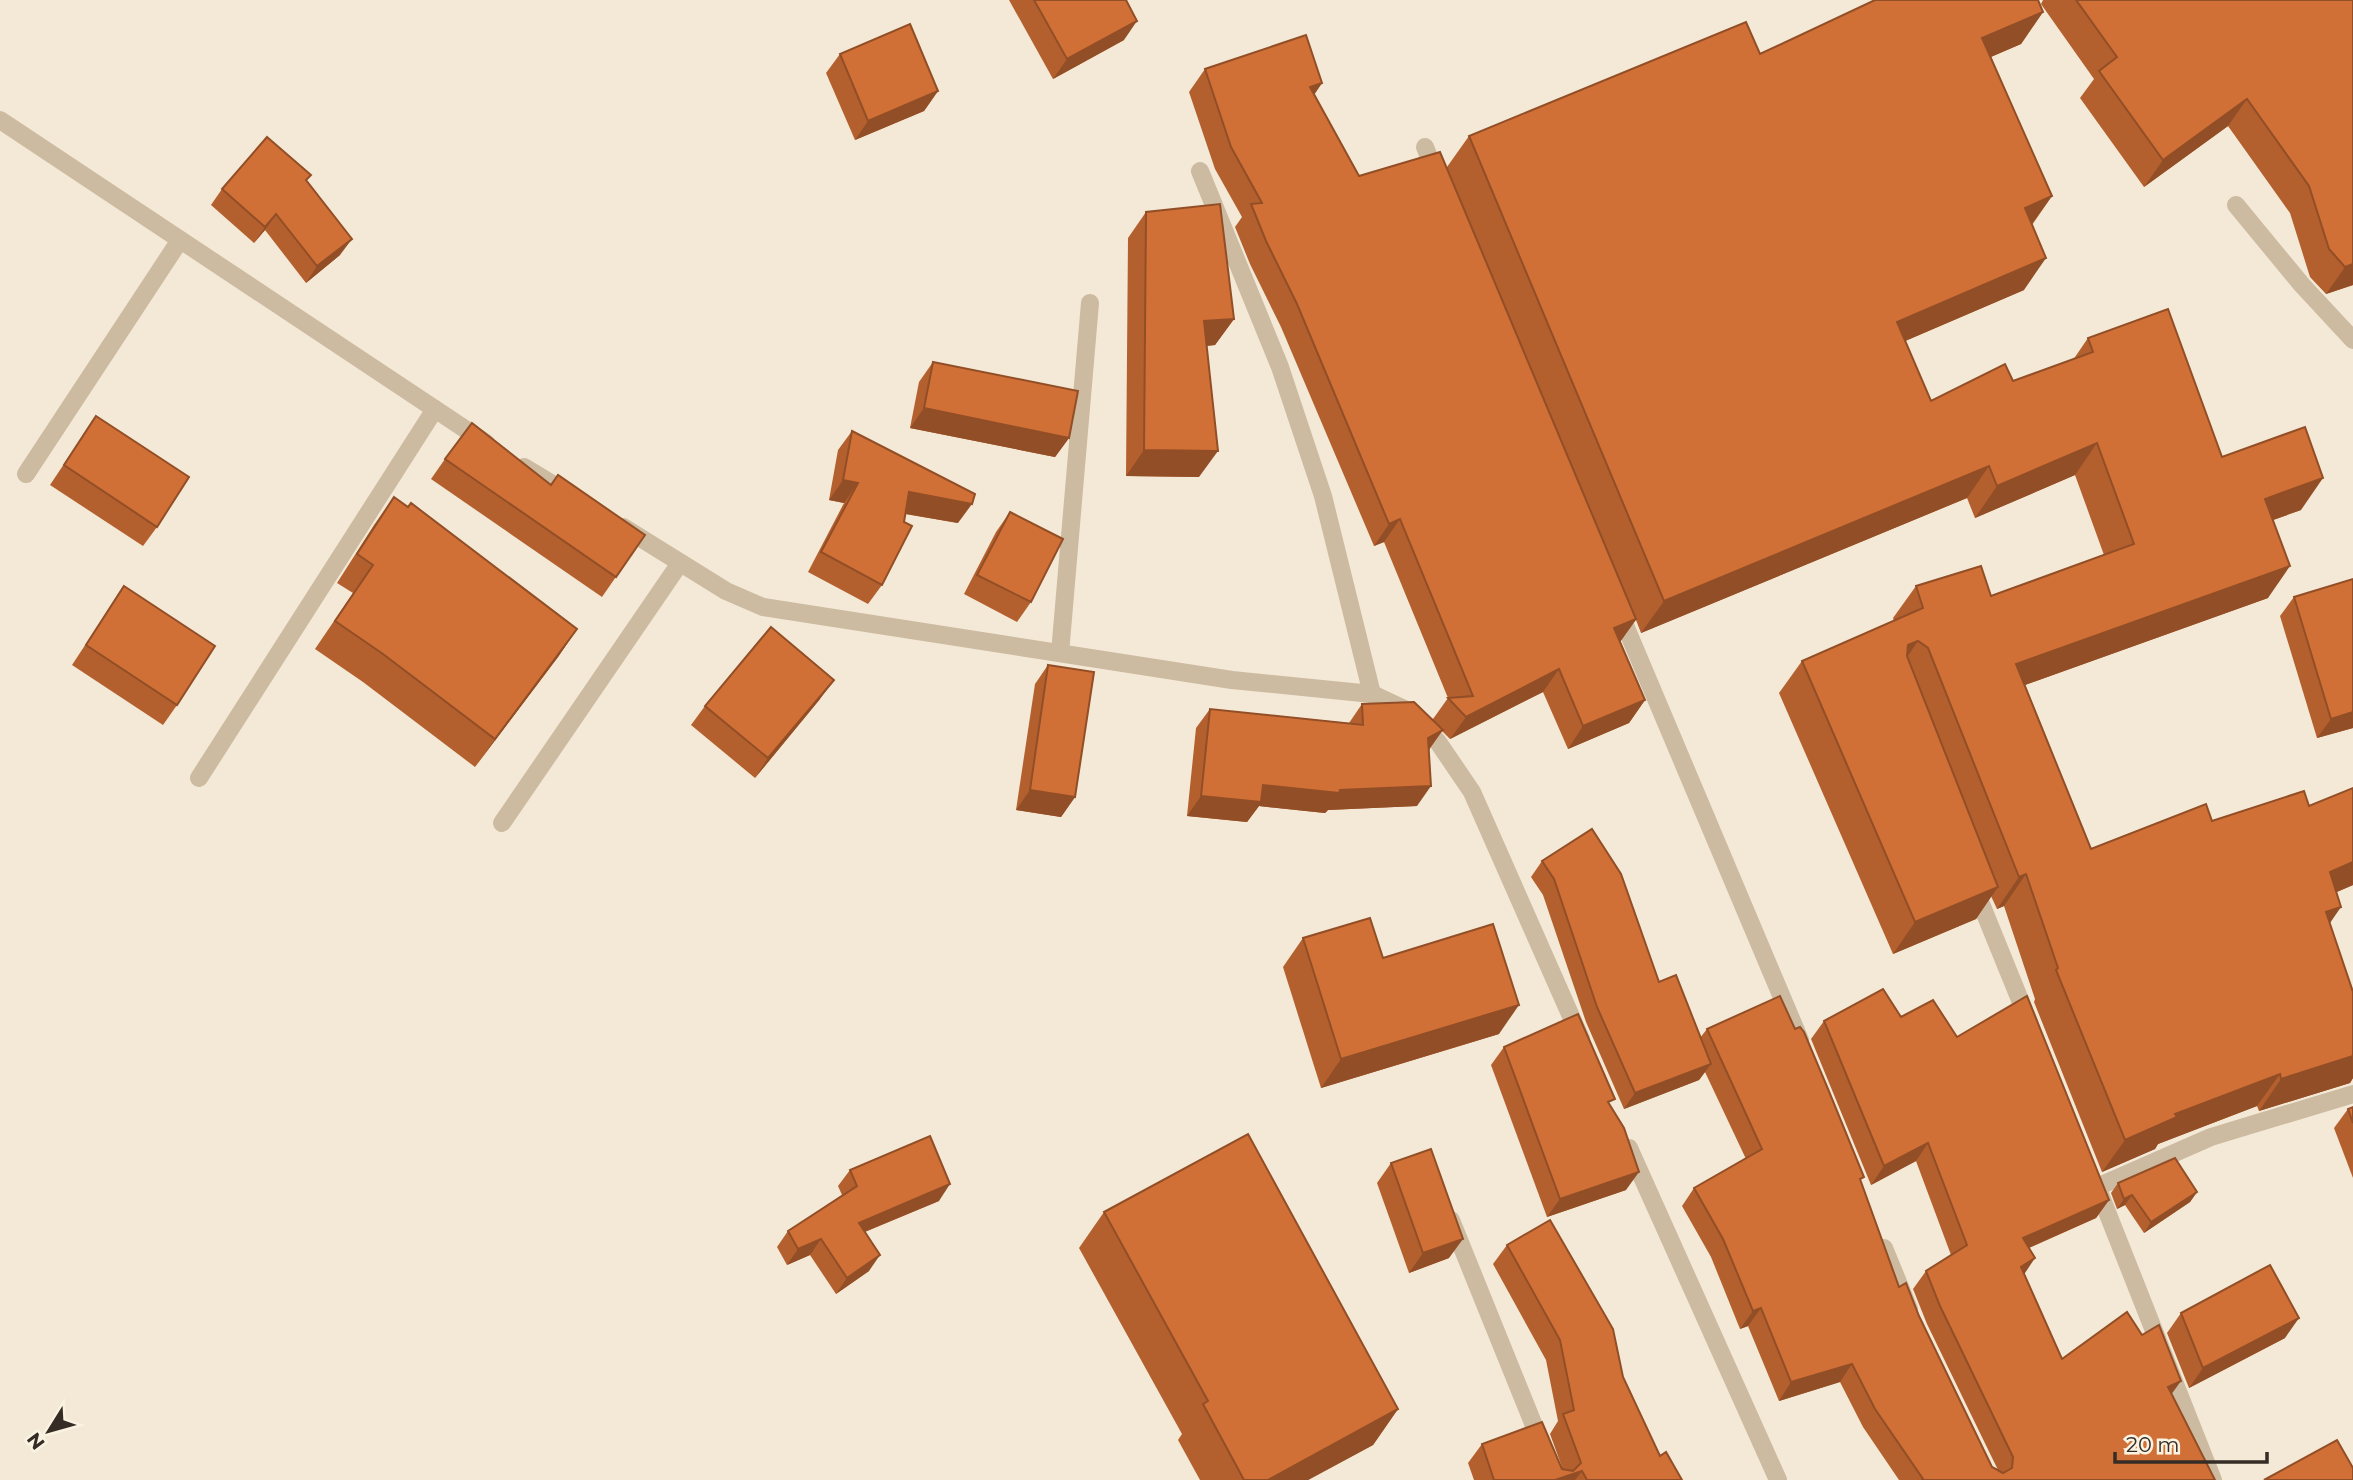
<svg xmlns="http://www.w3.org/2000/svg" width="2353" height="1480" font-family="Montserrat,sans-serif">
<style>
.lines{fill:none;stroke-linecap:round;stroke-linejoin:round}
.minor{stroke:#ccbaa1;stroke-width:18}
.wall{fill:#b4602e}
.shaded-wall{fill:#924e26}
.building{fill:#d17036;stroke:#924e26;stroke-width:2}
</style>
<rect width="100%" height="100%" fill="#f3e9d6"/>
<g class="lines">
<g class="minor">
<polyline points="0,120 486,443"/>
<polyline points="1425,147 1436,175"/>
<polyline points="1200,171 1280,367 1323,496 1372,694"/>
<polyline points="2236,205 2302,285 2353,340"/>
<polyline points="524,467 572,496"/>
<polyline points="26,474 180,240"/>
<polyline points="623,527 726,591 763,607 1232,680 1372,694 1404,709 1438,742 1472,792 1581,1039"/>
<polyline points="1619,611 1800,1040"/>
<polyline points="1060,653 1090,303"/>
<polyline points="199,778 435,409"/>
<polyline points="502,823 680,563"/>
<polyline points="1975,889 2029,1022"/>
<polyline points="1629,1148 1778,1480"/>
<polyline points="2096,1184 2213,1480"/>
<polyline points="2097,1187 2211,1137 2353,1094"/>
<polyline points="1451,1220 1556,1480"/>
<polyline points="1884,1248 1909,1309"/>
</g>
</g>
<g class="wall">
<polygon points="1009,0 1126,0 1124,40 1053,79"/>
<polygon points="2043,0 2353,0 2353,285 2326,294 2310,277 2290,213 2228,126 2144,187 2080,98 2094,79 2041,4"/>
<polygon points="2043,12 2021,44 1991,57 2052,196 2032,225 2024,290 1905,341 1931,401 2013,381 2073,360 2088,338 2222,457 2301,510 2273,520 2268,598 2025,685 2091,849 2212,821 2309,806 2353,885 2337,892 2330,923 2353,992 2353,1078 2350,1083 2259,1111 2257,1106 2158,1144 2155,1149 2102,1172 2034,1002 2035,999 2004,906 1997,909 1991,896 1976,919 1893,954 1779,693 1802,661 1894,621 1893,618 1916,586 1991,596 2104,555 2075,475 1975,518 1967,498 1641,633 1636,620 1620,642 1645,700 1629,723 1568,749 1543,692 1450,739 1442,731 1429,750 1417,806 1328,810 1325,813 1259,806 1247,822 1187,816 1196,728 1210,709 1349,723 1362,704 1433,719 1448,698 1384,542 1374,546 1281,327 1250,264 1235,227 1242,217 1215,169 1189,92 1205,69 1322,83 1314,95 1359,176 1447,167 1469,136 1760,54"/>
<polygon points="840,54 938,91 924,111 855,140 826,73"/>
<polygon points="306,181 340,255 306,283 265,230 254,243 211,205 222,189"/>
<polygon points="1146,212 1234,319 1215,345 1206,346 1199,477 1126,476 1128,238"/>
<polygon points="933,362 1069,438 1055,457 910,428 919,382"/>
<polygon points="96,416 157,527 143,546 50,485"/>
<polygon points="852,431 958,523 905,514 882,585 868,604 808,572 844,503 829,500 838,450"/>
<polygon points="445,459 551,485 645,535 602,597 431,479"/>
<polygon points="394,497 577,629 558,657 475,767 363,682 315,649 353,593 337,583 374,525"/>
<polygon points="1010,512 1031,602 1017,622 964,594 996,532"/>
<polygon points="124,586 177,705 163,725 72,665"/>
<polygon points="2294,597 2353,728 2317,738 2280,616"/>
<polygon points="1048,665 1075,797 1061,817 1016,810 1035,684"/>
<polygon points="820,699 755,778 691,725 705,706"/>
<polygon points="1542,861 1659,982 1700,1038 1707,1029 1861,1181 1899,1287 1919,1316 1992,1467 1998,1470 1927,1324 1913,1289 1926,1271 1951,1255 1916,1161 1871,1185 1811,1039 1824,1021 1901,1017 1957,1037 2109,1200 2096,1218 2029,1248 2024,1274 2062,1359 2172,1394 2215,1480 1899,1480 1863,1427 1840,1382 1779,1401 1748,1326 1740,1329 1711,1257 1682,1206 1694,1188 1746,1159 1705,1072 1699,1080 1624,1109 1586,1022 1543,895 1531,877"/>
<polygon points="1303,938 1383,958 1499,1034 1321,1088 1283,967"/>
<polygon points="1504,1047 1611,1106 1626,1190 1547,1217 1491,1065"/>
<polygon points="2353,1107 2353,1178 2334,1128 2348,1109"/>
<polygon points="1391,1163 1449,1258 1409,1273 1377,1183"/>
<polygon points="850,1170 939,1201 865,1232 869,1271 836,1294 810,1255 787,1265 777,1247 788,1231 842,1195 838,1186"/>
<polygon points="2118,1183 2197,1192 2190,1202 2144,1233 2125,1205 2117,1209 2111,1193"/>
<polygon points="1104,1212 1398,1409 1373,1445 1308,1480 1200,1480 1178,1440 1182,1434 1079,1248"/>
<polygon points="1507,1245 1623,1377 1660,1456 1682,1480 1474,1480 1468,1463 1482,1444 1562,1467 1550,1434 1558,1421 1546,1360 1493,1264"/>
<polygon points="2181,1313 2285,1338 2189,1388 2167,1333"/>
</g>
<g class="shaded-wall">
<polygon points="2043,12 2021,44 1960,70 1982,38"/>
<polygon points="1137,21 1124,40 1053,79 1067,59"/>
<polygon points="1322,83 1306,106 1310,87"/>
<polygon points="938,91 924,111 855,140 868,121"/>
<polygon points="2247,99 2228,126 2144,187 2163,160"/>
<polygon points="2052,196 2029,228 2025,208"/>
<polygon points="276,214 265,230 254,243 265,227"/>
<polygon points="352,239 340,255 306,283 317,266"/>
<polygon points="2046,258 2024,290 1875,354 1897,322"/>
<polygon points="2353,264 2353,285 2326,294 2345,267"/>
<polygon points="1234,319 1215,345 1186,348 1204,321"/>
<polygon points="924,408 1069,438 1055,457 910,428"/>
<polygon points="2097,443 2075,475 1975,518 1997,486"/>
<polygon points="1144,450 1218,451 1199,477 1126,476"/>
<polygon points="1989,466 1967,498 1641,633 1664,601"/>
<polygon points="2323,478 2301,510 2242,531 2265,499"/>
<polygon points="843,480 858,483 844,503 829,500"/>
<polygon points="909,492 972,504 958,523 895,512"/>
<polygon points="1400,519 1384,542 1374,546 1389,524"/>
<polygon points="2290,566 2268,598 1994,696 2016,664"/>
<polygon points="1636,619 1620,642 1614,628"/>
<polygon points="577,629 558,657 475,767 495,739"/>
<polygon points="1918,641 1896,673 1908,645"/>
<polygon points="1559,669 1543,692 1450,739 1466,717"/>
<polygon points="834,680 820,699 755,778 768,758"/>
<polygon points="1645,700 1629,723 1568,749 1583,726"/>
<polygon points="2353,712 2353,728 2317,738 2331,719"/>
<polygon points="1443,730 1429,749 1428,738"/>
<polygon points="1263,785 1340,790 1431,786 1417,806 1328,810 1325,813 1259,806 1247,822 1187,816 1201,796"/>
<polygon points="1030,790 1075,797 1061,817 1016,810"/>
<polygon points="2353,862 2353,885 2308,904 2330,872"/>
<polygon points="2026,874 2004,906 1997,909 2019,877"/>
<polygon points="1998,887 1976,919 1893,954 1915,922"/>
<polygon points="2341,907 2319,939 2326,912"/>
<polygon points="1519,1005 1499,1034 1321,1088 1341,1059"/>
<polygon points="2353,1056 2353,1078 2350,1083 2259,1111 2281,1079"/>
<polygon points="1711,1064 1699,1080 1624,1109 1635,1093"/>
<polygon points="2280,1074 2257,1106 2158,1144 2155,1149 2102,1172 2125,1140 2175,1114"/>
<polygon points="1928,1143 1916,1161 1871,1185 1884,1166"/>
<polygon points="1639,1172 1626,1190 1547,1217 1560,1199"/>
<polygon points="950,1184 939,1201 847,1239 859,1223"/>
<polygon points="2197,1192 2190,1202 2144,1233 2151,1222"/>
<polygon points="2132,1195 2125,1205 2117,1209 2124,1199"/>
<polygon points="2109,1200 2096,1218 2010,1256 2023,1238"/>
<polygon points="821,1239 810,1255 787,1265 798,1249"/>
<polygon points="1463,1239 1449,1258 1409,1273 1423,1253"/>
<polygon points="880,1255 869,1271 836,1294 847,1278"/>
<polygon points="2035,1258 2023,1276 2021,1267"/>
<polygon points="1761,1308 1748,1326 1740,1329 1753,1311"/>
<polygon points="2299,1318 2285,1338 2189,1388 2203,1368"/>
<polygon points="1852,1364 1840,1382 1779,1401 1791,1382"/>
<polygon points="2181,1381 2168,1399 2168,1387"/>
<polygon points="1398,1409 1373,1445 1308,1480 1268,1480"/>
<polygon points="1582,1471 1575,1480 1555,1480"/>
</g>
<g class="building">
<polygon points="1034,0 1126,0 1137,21 1067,59"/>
<polygon points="1875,0 2038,0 2043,12 1982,38 2052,196 2025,208 2046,258 1897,322 1931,401 2005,364 2013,381 2093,352 2088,338 2168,309 2222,457 2305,427 2323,478 2265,499 2290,566 2016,664 2091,849 2206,804 2212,821 2304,791 2309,806 2353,788 2353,862 2330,872 2341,907 2326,912 2353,992 2353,1056 2281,1079 2280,1074 2175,1114 2177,1117 2125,1140 2056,970 2058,968 2026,874 2019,877 1928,648 1918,641 1908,645 1907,656 1998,887 1915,922 1802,661 1923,608 1916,586 1981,566 1991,596 2134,544 2097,443 1997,486 1989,466 1664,601 1469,136 1746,22 1760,54"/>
<polygon points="2076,0 2353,0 2353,264 2345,267 2329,249 2309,186 2247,99 2163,160 2099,71 2117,57"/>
<polygon points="910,24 938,91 868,121 840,54"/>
<polygon points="1306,35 1322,83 1310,87 1359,176 1440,152 1636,619 1614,628 1645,700 1583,726 1559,669 1466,717 1448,698 1473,696 1400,519 1389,524 1297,304 1266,241 1251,204 1262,203 1231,147 1205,69"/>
<polygon points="267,137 311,175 306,180 352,239 317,266 276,214 265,227 222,189"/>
<polygon points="1220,204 1234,319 1204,321 1218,451 1144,450 1146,212"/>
<polygon points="933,362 1078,391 1069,438 924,408"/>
<polygon points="96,416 189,477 157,527 64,465"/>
<polygon points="472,423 551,485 558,475 645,535 616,577 445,459"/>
<polygon points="852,431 975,494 972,504 909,492 904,522 912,526 882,585 821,552 858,483 843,480"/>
<polygon points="394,497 408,507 411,503 577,629 495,739 383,654 335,621 373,565 357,554"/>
<polygon points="1010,512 1063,539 1031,602 977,575"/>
<polygon points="2353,579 2353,712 2331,719 2294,597"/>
<polygon points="124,586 215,646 177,705 86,645"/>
<polygon points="771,627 834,680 768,758 705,706"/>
<polygon points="1048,665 1094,672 1075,797 1030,790"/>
<polygon points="1414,702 1443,730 1428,738 1431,786 1340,790 1339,793 1263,785 1261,802 1201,796 1210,709 1363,725 1362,704"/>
<polygon points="1592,829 1621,874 1659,982 1676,975 1711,1064 1635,1093 1597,1007 1554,879 1542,861"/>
<polygon points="1370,918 1383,958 1493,924 1519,1005 1341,1059 1303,938"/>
<polygon points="1883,989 1901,1017 1933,1000 1957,1037 2027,996 2109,1200 2023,1238 2035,1258 2021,1267 2062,1359 2127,1312 2142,1335 2159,1325 2181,1381 2168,1387 2215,1480 1922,1480 1923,1479 1875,1409 1852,1364 1791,1382 1761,1308 1753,1311 1723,1239 1694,1188 1762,1149 1707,1029 1780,996 1795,1029 1800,1027 1804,1032 1828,1089 1864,1177 1860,1179 1899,1287 1906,1283 1919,1316 1992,1467 2003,1473 2012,1468 2013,1457 1940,1306 1926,1271 1967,1245 1928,1143 1884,1166 1824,1021"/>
<polygon points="1578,1014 1615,1099 1608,1102 1624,1128 1639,1172 1560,1199 1504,1047"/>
<polygon points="2353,1107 2353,1123 2348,1109"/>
<polygon points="1248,1134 1398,1409 1268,1480 1244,1480 1203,1404 1208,1401 1104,1212"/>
<polygon points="930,1136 950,1184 859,1223 880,1255 847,1278 821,1239 798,1249 788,1231 857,1186 850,1170"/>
<polygon points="1431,1149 1463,1239 1423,1253 1391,1163"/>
<polygon points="2175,1158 2197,1192 2151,1222 2132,1195 2124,1199 2118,1183"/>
<polygon points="1550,1220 1613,1329 1623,1377 1660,1456 1666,1452 1682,1480 1587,1480 1582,1471 1555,1480 1494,1480 1482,1444 1542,1422 1562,1469 1573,1471 1581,1463 1563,1414 1574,1410 1560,1340 1507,1245"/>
<polygon points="2270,1265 2299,1318 2203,1368 2181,1313"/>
<polygon points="2337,1440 2353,1468 2353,1480 2264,1480"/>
</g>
<g transform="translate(49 1431) rotate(233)" stroke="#fbf3e2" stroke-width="5" paint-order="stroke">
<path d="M0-5L12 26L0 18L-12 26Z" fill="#352c25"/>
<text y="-10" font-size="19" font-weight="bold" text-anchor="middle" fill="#352c25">N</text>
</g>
<path d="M2115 1452v10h152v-10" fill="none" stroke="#352c25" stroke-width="3.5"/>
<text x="2126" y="1452" font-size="21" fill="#352c25" stroke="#fbf3e2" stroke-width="5" paint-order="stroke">20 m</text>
</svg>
